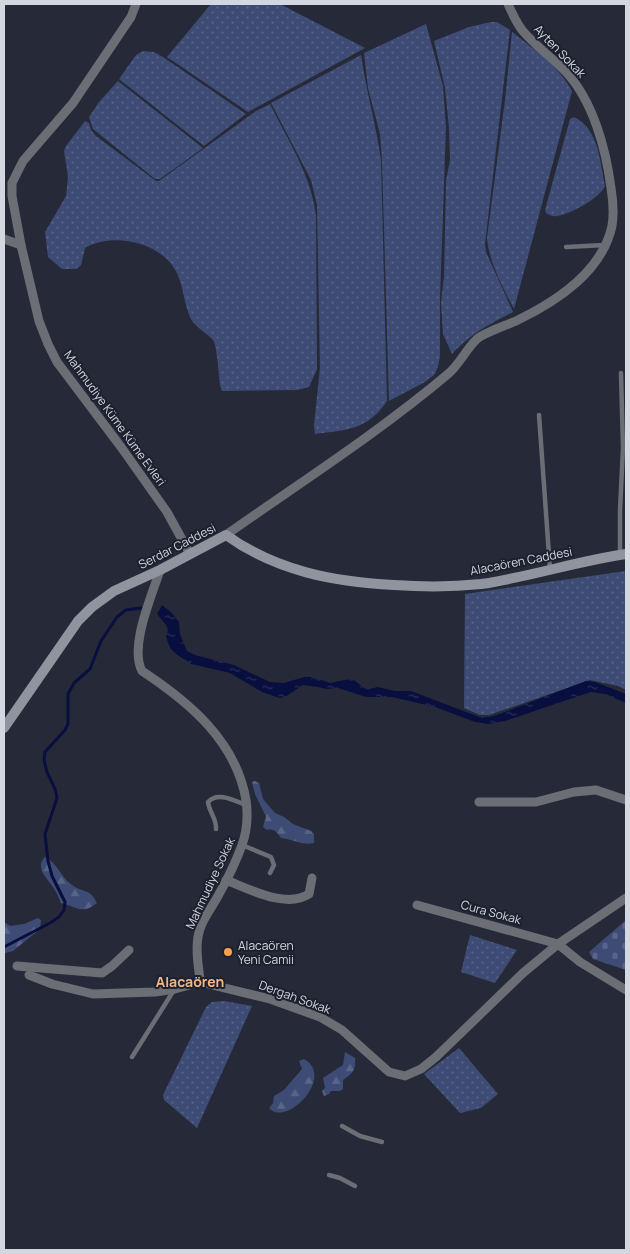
<svg xmlns="http://www.w3.org/2000/svg" width="630" height="1254" font-family="Manrope,sans-serif">
<style>
.grass{fill:url(#grass-dots)}
.forest{fill:url(#forest-firs)}
.cemetery{fill:url(#cemetery-stones)}
.water{fill:url(#water-ripples)}
.lines{fill:none;stroke-linecap:round;stroke-linejoin:round}
.stream{stroke:#080e3e;stroke-width:3}
.lane{stroke:#6b6e75;stroke-width:4.5}
.street{stroke:#6b6e75;stroke-width:9}
.secondary{stroke:#8f949f;stroke-width:10}
.poi-dot{fill:#fa9f4f;stroke:#1c212e;stroke-width:2}
.labels{text-anchor:middle;dominant-baseline:central;stroke-width:4;stroke-linejoin:round;paint-order:stroke}
.street-label{font-size:12px;fill:#d3d7e0;stroke:#1c212e}
.poi-label{font-size:12px;fill:#d3d7e0;stroke:#1c212e;text-anchor:start}
.neighbourhood-label{font-size:14px;font-weight:bold;fill:#f7b784;stroke:#1c212e}
</style>
<defs>
<pattern id="grass-dots" width="8" height="8" patternUnits="userSpaceOnUse" patternTransform="scale(1.25)"><rect width="8" height="8" fill="#3d4b75"/><path d="M2 2h.1M6 6h.1" fill="none" stroke="#586488" stroke-width="1.8" stroke-linecap="round"/></pattern>
<pattern id="forest-firs" width="22" height="20" patternUnits="userSpaceOnUse" patternTransform="scale(1.25)"><rect width="22" height="20" fill="#3d4b75"/><path d="M5 1l3.5 6h-7zM16 11l3.5 6h-7z" fill="#586488"/></pattern>
<pattern id="cemetery-stones" width="16" height="16" patternUnits="userSpaceOnUse" patternTransform="scale(1.25)"><rect width="16" height="16" fill="#3d4b75"/><path d="M2 7V4a2 2 0 0 1 4 0v3zM10 15v-3a2 2 0 0 1 4 0v3z" fill="#586488"/></pattern>
<pattern id="water-ripples" width="26" height="14" patternUnits="userSpaceOnUse" patternTransform="scale(1.25)"><rect width="26" height="14" fill="#080e3e"/><path d="M2 4q2-2 4 0t4 0M15 11q2-2 4 0t4 0" fill="none" stroke="#2b305a"/></pattern>
</defs>
<rect width="100%" height="100%" fill="#262a38"/>
<g class="grass">
<polygon points="211,4 280,4 365,48 248,112 167,57"/>
<path d="M491,22h6l13,8 -25,214 1,8 27,60c-25,13 -41,21 -61,42l-9,-20 -2,-31 3,-26 2,-96 4,-21 -1,-32 -4,-40 -11,-47 35,-14z"/>
<polygon points="426,24 443,86 446,127 440,299 440,356 438,366 435,374 425,382 389,401 382,161 380,134 368,88 364,53"/>
<path d="M512,32c22,17 47,34 60,59l-58,218c-11,-21 -25,-47 -27,-71l18,-138z"/>
<polygon points="143,51 154,52 163,57 246,114 204,146 119,79 136,55"/>
<path d="M361,55c5,35 15,69 20,105l6,241c-19,29 -41,29 -72,33l-1,-9 6,-57 -3,-163 -6,-25 -40,-77z"/>
<polygon points="118,81 123,85 203,148 160,179 155,179 93,129 89,117 99,102"/>
<path d="M270,104c18,36 41,71 46,111l1,154 -8,18 -12,3 -75,1 -2,-6c-1,-8 -3,-40 -7,-45 -6,-7 -17,-12 -22,-21 -8,-16 -7,-36 -17,-51 -16,-26 -62,-36 -89,-20l-4,17 -5,4h-14l-14,-12 -3,-25 21,-36 2,-19 -4,-26 2,-5 19,-25 4,2 2,7 5,6 60,45h3l97,-70z"/>
<path d="M574,117c25,12 26,45 31,69 -5,12 -34,28 -48,30 -4,1 -7,-1 -11,-3l-1,-3 25,-91z"/>
<polygon points="626,571 626,690 618,686 590,680 489,715 480,715 464,708 465,594"/>
<polygon points="470,935 517,950 495,983 461,972"/>
<polygon points="224,1001 252,1006 197,1128 164,1100 163,1095 206,1007 212,1002"/>
<polygon points="459,1048 498,1094 481,1108 460,1113 424,1074"/>
</g>
<g class="forest">
<path d="M255,781l4,2 4,16 12,14 9,4 9,7 18,7 3,3v9c-11,3 -21,-4 -33,-5 -4,-5 -6,-10 -14,-8l-4,-3 3,-10 -11,-23 -3,-12z"/>
<path d="M45,857c13,6 16,21 27,28 11,8 18,3 25,18 -15,12 -20,4 -36,0 -2,-4 -3,-8 -5,-11 -5,-11 -23,-23 -11,-35z"/>
<polygon points="38,918 41,920 40,929 13,951 4,953 4,922 10,926 24,924"/>
<path d="M345,1052l10,6c1,12 -2,15 -12,22v9l-3,2h-9l-2,3 -5,2 -2,-5 3,-3 -2,-10 20,-13z"/>
<path d="M304,1059c32,18 -18,69 -35,49l4,-5 1,-7 10,-6 18,-21 -3,-8z"/>
</g>
<polygon class="cemetery" points="626,920 626,970 593,959 589,952"/>
<polygon class="water" points="162,605 171,612 179,622 180,634 187,651 195,655 234,665 270,682 284,683 304,677 313,677 330,683 349,679 354,680 363,687 369,689 378,687 395,691 411,691 482,718 494,716 586,681 595,682 626,694 626,703 605,694 591,692 505,721 488,724 475,722 435,707 392,697 366,697 338,688 326,689 318,687 303,685 285,697 279,698 262,692 230,673 191,664 176,654 171,649 168,643 166,636 168,630 166,625 157,614"/>
<g class="lines">
<polyline class="stream" points="4,947 50,923 59,917 64,910 65,902 52,876 48,861 45,834 57,798 55,789 47,772 44,760 45,752 65,730 68,724 68,694 74,683 90,669 101,641 117,617 126,610 141,608"/>
<g class="lane">
<polyline points="566,247 605,245"/>
<polyline points="539,415 550,569"/>
<polyline points="620,555 620,510 623,448 621,373"/>
<path d="M216,829c1,-10 -7,-17 -8,-27 10,-11 27,-1 38,3"/>
<polyline points="242,845 271,857 274,865 270,873"/>
<polyline points="132,1057 174,990"/>
<polyline points="342,1126 360,1136 382,1142"/>
<polyline points="329,1175 340,1178 355,1186"/>
</g>
<g class="street">
<polyline points="136,4 131,17 73,103 23,161 12,183 12,196 21,245 39,321 48,344 57,362 121,447 167,512 190,554"/>
<polyline points="4,239 21,245"/>
<path d="M226,535c75,-53 152,-102 222,-161 12,-10 18,-25 29,-35 8,-7 31,-14 41,-19 39,-19 84,-48 94,-94 2,-12 1,-26 -1,-38 -5,-39 -18,-87 -45,-116 -13,-14 -32,-27 -44,-42 -6,-8 -10,-17 -14,-26"/>
<path d="M160,570c-8,26 -31,76 -18,101 47,31 94,70 104,129 2,14 1,31 -4,45 -6,17 -15,35 -24,51 -7,13 -18,26 -20,41 -3,14 1,30 2,45"/>
<polyline points="479,802 536,802 574,792 596,790 626,800"/>
<path d="M226,880c23,9 60,29 83,14l3,-16"/>
<polyline points="417,905 558,944 580,962 626,990"/>
<polyline points="17,966 102,973 112,966 129,950"/>
<polyline points="29,975 52,984 93,994 155,992 175,989 200,982 270,999 320,1017 342,1030 389,1072 405,1076 421,1069 436,1057 523,973 558,944 626,898"/>
</g>
<path class="secondary" d="M4,728l74,-107 14,-14 22,-16 46,-21 66,-35c50,36 108,47 168,50 29,2 59,2 87,-1 49,-7 96,-23 145,-30"/>
</g>
<circle class="poi-dot" cx="228" cy="952" r="5"/>
<g class="labels">
<g class="street-label">
<text transform="translate(560 51) rotate(46)">Ayten Sokak</text>
<text transform="translate(115 418) rotate(54)">Mahmudiye Küme Küme Evleri</text>
<text transform="translate(177 546) rotate(-27)">Serdar Caddesi</text>
<text transform="translate(521 561) rotate(-11)">Alacaören Caddesi</text>
<text transform="translate(210 883) rotate(-65)">Mahmudiye Sokak</text>
<text transform="translate(491 912) rotate(15)">Cura Sokak</text>
<text transform="translate(295 997) rotate(20)">Dergah Sokak</text>
</g>
<g class="poi-label">
<text x="238" y="945">Alacaören<tspan x="238" dy="14">Yeni Camii</tspan></text>
</g>
<g class="neighbourhood-label">
<text x="190" y="981">Alacaören</text>
</g>
</g>
<rect width="630" height="1254" fill="none" stroke="#d3d7e0" stroke-width="10"/>
</svg>
